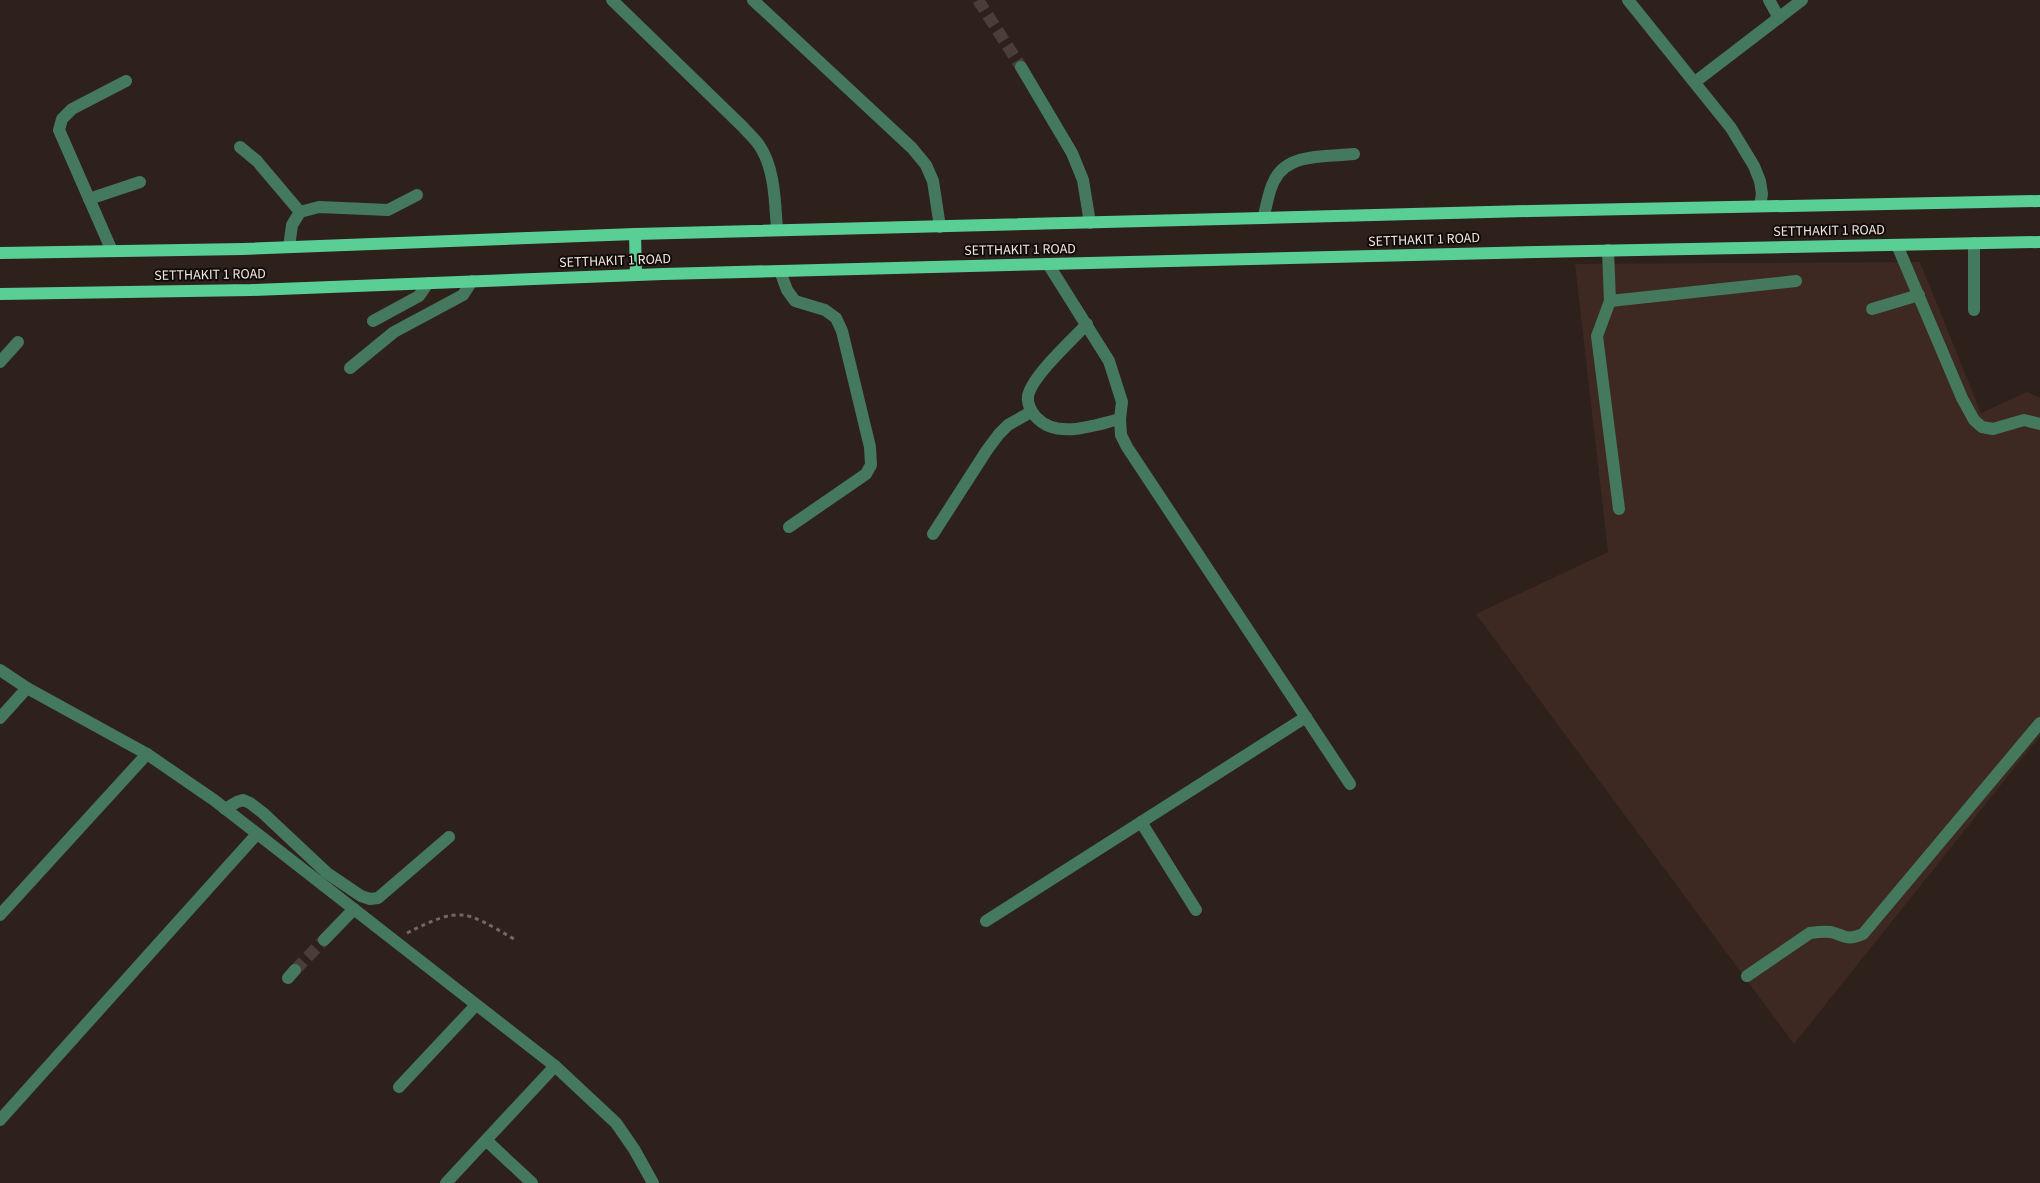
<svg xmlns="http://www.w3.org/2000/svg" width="2040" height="1183" font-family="'Source Sans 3',sans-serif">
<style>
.built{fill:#3d2921}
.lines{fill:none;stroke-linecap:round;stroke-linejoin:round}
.minor-tunnel{stroke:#4b3d39;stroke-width:12;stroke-dasharray:12 6;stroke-linecap:butt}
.path{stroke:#746763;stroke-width:3;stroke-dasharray:4 4;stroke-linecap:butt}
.minor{stroke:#45795d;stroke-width:12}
.major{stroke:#5acf95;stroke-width:12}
.labels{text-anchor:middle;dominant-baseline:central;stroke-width:4;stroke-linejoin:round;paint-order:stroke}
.street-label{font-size:14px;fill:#eee4e0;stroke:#120c09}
</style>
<rect width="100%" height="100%" fill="#2e201b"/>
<polygon class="built" points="1920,262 1981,413 2027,392 2040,398 2040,736 1794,1044 1476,614 1608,552 1575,264"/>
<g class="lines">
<g class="minor-tunnel">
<polyline points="978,0 1021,67"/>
<polyline points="295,970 324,940"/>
</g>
<path class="path" d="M407,933c54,-27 57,-23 107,6"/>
<g class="minor">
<path d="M612,0l131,127c5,6 11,11 16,18 16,23 16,58 18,85"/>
<polyline points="753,0 912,148 926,165 933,181 940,227"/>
<polyline points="1628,0 1731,128 1754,166 1760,181 1762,194 1760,206"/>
<polyline points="1769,0 1779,18"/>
<polyline points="1021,67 1072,153 1083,180 1090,223"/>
<polyline points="1695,82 1802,0"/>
<polyline points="240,147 257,161 300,212"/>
<polyline points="89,199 140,182"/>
<path d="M1263,218c4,-12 5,-26 11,-37 13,-29 54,-24 80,-27"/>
<polyline points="1974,243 1974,310"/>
<polyline points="1897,245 1962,398 1974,420 1982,427 1993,429 2024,420 2040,424"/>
<polyline points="289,247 292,225 300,212 319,207 388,210 417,195"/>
<polyline points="1608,250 1610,301 1597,336 1619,509"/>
<polyline points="112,251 59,130 62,119 72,109 126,81"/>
<polyline points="1048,264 1109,361 1122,402 1120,419 1121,435 1127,447 1350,784"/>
<polyline points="780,271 787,290 795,301 825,310 836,318 842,331 870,447 871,465 866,474 789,527"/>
<polyline points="1610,301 1796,281"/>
<polyline points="1872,309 1919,295"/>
<polyline points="373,321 419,296 428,283"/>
<path d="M1087,324c-15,16 -55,52 -59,72 -1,7 3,16 8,21 21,23 58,8 84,2"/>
<polyline points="0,362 18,342"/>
<polyline points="350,368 394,332 463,295 472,281"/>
<polyline points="933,534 987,450 999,434 1008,425 1031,412"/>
<polyline points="0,670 27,688 147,754 214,800 555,1066 616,1123 634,1149 653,1183"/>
<polyline points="0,718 27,688"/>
<polyline points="225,809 237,802 243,800 250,803 263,813 327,873 361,896 370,899 378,898 449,837"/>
<polyline points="1141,822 1196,910"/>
<polyline points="0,915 147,754"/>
<polyline points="986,921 1306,717"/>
<polyline points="324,940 354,909"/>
<path d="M1747,976l63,-43c7,-1 14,-2 21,-1 15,4 15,9 32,2l177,-211"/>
<polyline points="288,978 295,970"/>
<polyline points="399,1087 476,1005"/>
<polyline points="0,1120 257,834"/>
<polyline points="487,1141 532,1183"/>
<polyline points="446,1183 555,1066"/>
</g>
<g class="major">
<polyline points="635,234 636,275"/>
<polyline points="0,253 243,249 635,234 1530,211 2040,201"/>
<polyline points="0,294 251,290 663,274 1048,264 1537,252 2040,242"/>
</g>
</g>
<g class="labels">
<g class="street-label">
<text transform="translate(1829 231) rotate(-1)">SETTHAKIT 1 ROAD</text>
<text transform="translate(1424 240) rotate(-2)">SETTHAKIT 1 ROAD</text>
<text transform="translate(1020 250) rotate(-1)">SETTHAKIT 1 ROAD</text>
<text transform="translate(615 261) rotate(-2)">SETTHAKIT 1 ROAD</text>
<text transform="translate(210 275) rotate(-1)">SETTHAKIT 1 ROAD</text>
</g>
</g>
</svg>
